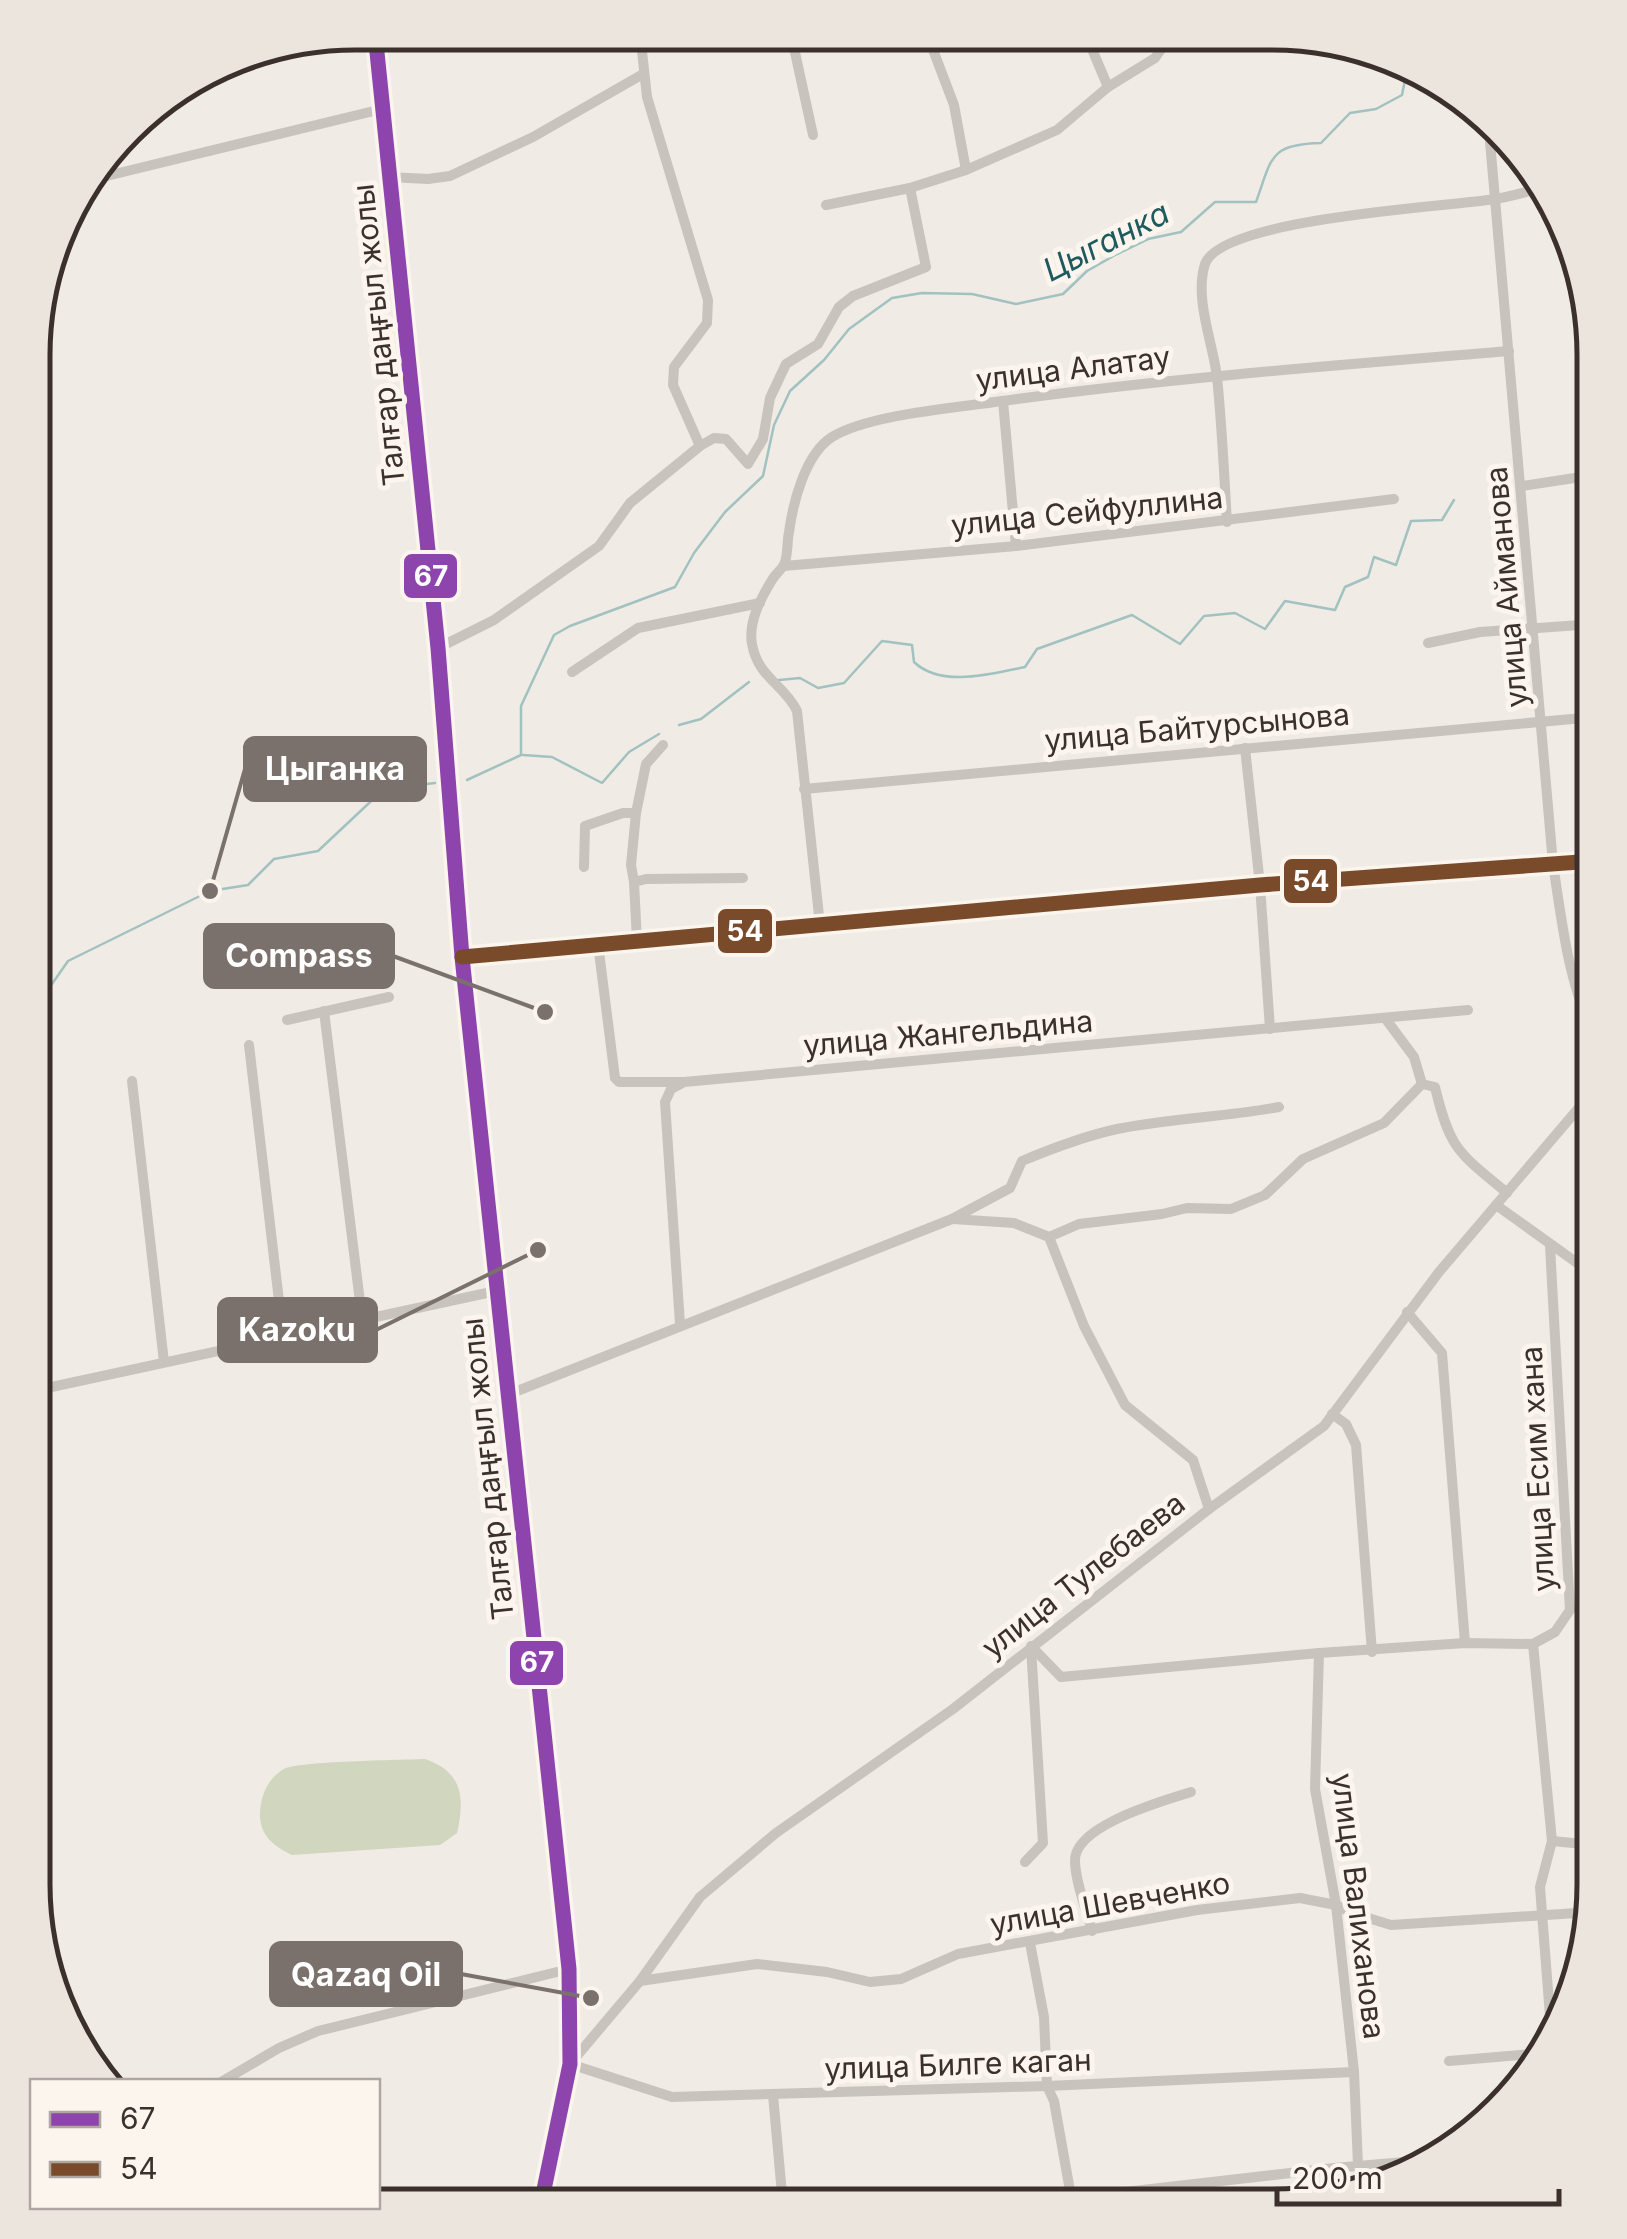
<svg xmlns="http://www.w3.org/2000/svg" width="1627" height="2239" font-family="Inter,sans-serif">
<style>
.green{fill:#d1d6bf}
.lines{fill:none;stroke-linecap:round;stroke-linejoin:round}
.stream{stroke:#a1c2c1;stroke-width:2.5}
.minor{stroke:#c9c3be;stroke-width:10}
.major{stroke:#b8b1ad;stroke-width:14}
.bus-1-casing{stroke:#fbf5ee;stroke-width:22}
.bus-2-casing{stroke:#fbf5ee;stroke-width:22}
.bus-1{stroke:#8e44ad;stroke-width:15}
.bus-2{stroke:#7a4b2a;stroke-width:15}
.labels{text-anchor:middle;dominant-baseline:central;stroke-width:10;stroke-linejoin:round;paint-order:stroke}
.street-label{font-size:30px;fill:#3b302b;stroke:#fbf5ee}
.water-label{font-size:32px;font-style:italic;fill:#1f5a5e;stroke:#fbf5ee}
.rim{fill:none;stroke:#3b302b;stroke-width:5}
.leader{fill:none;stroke:#7a716c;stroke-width:4}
.callout-dot{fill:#7a716c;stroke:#fbf5ee;stroke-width:4}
.callout{fill:#7a716c;stroke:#7a716c;stroke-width:4}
.callout-label{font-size:32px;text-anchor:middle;font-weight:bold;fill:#fff}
.line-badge{stroke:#fbf5ee;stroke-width:4}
.badge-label{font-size:28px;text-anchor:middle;font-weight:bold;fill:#fff}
</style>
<rect width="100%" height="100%" fill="#f0ebe5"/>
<path class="green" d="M425,1759c38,13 40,39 32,74l-17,12 -148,10c-17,-8 -32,-19 -32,-40 0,-19 8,-37 24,-46 13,-8 118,-9 141,-10z"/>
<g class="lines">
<g class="stream">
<path d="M779,680l21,-2 18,10 26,-5 38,-42 30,4 2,17c27,26 77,12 111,5l12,-18 95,-34 48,29 24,-28 31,-3 30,16 20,-28 50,9 10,-23 23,-10 6,-20 22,8 15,-44 31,-1 12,-20"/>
<polyline points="679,725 701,719 749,682"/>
<polyline points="523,755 552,757 602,783 629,752 659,734"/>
<path d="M467,780l54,-25v-49l33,-71 16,-9 105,-39 19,-34 31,-41 38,-36 11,-51 16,-34 34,-31 25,-31 43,-31 30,-5 50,1 44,10 47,-10 24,-23 30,-17 31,-15 33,-7 34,-30h41c16,-44 13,-58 65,-59l29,-30 26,-4 26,-14 5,-25"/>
<polyline points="34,992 52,984 68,961 210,891 248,885 274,859 318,851 384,789 435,783"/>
</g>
<g class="minor">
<polyline points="791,34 813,135"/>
<polyline points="927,34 954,105 966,170"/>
<polyline points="1086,35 1108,87"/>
<polyline points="792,41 817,34"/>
<path d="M1489,130l64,734c9,58 15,118 41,171"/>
<polyline points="389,177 428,179 450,176 533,137 643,74"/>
<polyline points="86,181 382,109"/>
<polyline points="826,205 910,188 966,170 1057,130 1108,87 1155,58 1171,35"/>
<polyline points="1003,401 1016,546"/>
<polyline points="700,446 714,438 726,439 748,464 763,439 770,398 786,364 818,344 839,307 853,296 926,267 910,188"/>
<polyline points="1522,486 1594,475"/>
<path d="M1227,522c-3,-48 -5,-97 -10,-145 -4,-34 -23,-79 -12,-113 16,-45 234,-57 283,-64 18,-2 35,-7 52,-12"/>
<polyline points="784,566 1016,546 1394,499"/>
<polyline points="1428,643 1480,632 1594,624"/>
<polyline points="438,648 494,620 599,546 630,503 700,446 673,385 674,367 707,323 708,300 647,97 640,33"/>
<polyline points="572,672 638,628 760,603"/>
<polyline points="1245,748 1260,885 1270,1029"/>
<polyline points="804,789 1594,717"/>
<polyline points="636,813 646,764 663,745"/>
<polyline points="584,867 585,826 623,813 636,813 631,865 634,882"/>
<path d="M820,925l-23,-214c-13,-27 -39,-33 -45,-67 -4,-22 9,-46 20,-64 4,-7 11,-11 13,-18 3,-9 2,-20 4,-30 4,-29 16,-78 43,-95 38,-23 125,-29 170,-36 168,-23 338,-36 507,-50"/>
<polyline points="637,941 634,882 646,879 743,878"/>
<polyline points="598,944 615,1078 619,1082 683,1082"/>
<polyline points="462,957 1260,885 1594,861"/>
<polyline points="324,1011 362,1318"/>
<polyline points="1385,1018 1414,1057 1422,1084"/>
<polyline points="287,1020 389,997"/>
<polyline points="249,1045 283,1335"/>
<polyline points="132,1081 164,1362"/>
<polyline points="1496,1205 1594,1275"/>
<polyline points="953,1219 1014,1223 1049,1237"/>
<polyline points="1550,1246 1570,1610 1555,1632 1533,1644 1552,1841 1540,1887 1551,2029"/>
<polyline points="1407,1312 1442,1353 1465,1643"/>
<polyline points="680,1324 665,1102 671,1089 684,1082 1468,1010"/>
<polyline points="33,1391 496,1291"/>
<path d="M507,1395l445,-176 58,-31 12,-27c31,-13 63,-25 95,-32 54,-11 108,-12 162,-22"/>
<polyline points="1332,1414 1346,1424 1356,1445 1372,1652"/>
<path d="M1209,1509l-16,-49 -68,-55 -41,-79 -35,-89 30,-13 83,-10 25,-6 44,1 34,-14 38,-36 81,-36 38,-39 13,3c15,63 23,65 72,106"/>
<polyline points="1031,1646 1061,1677 1319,1653 1465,1643 1533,1644"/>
<polyline points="1319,1653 1315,1789 1336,1905 1354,2072 1358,2165"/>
<polyline points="1552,1841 1594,1845"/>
<polyline points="1025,1862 1043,1843 1031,1647"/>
<path d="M1092,1931c-6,-22 -16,-47 -17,-69 -3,-36 88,-61 116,-70"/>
<polyline points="1030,1943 1044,2017 1047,2086 1054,2101 1072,2202"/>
<polyline points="640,1981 757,1964 827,1972 870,1982 901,1979 958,1954 1197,1910 1300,1898 1336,1905 1352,1913 1391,1925 1592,1912"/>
<polyline points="1449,2061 1543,2053"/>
<polyline points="1354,2072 1047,2086 672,2097 570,2064 640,1981 700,1897 776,1833 953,1709 1209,1509 1324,1426 1439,1272 1594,1090"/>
<polyline points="221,2082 279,2048 318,2031 569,1969"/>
<polyline points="773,2095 783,2205"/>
<polyline points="1003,2206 1334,2168 1429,2160"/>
</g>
<polyline class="major" points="375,33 438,648 462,957 569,1969 570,2064 541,2204"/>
<defs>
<polyline id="bus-1" points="375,33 438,648 462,957 569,1969 570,2064 541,2204"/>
<polyline id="bus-2" points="462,957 1260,885 1594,861"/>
</defs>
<use href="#bus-1" class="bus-1-casing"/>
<use href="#bus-2" class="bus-2-casing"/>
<use href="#bus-1" class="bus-1"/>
<use href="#bus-2" class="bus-2"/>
</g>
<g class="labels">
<g class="street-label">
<text transform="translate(378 335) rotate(-96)">Талғар даңғыл жолы</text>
<text transform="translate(1073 368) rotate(-7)">улица Алатау</text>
<text transform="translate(1087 511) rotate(-6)">улица Сейфуллина</text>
<text transform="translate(1506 587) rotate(-95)">улица Айманова</text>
<text transform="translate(1197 727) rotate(-5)">улица Байтурсынова</text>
<text transform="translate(948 1033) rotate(-5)">улица Жангельдина</text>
<text transform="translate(487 1469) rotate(-96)">Талғар даңғыл жолы</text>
<text transform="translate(1537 1469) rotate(-93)">улица Есим хана</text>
<text transform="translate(1083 1575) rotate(-38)">улица Тулебаева</text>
<text transform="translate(1110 1903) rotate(-10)">улица Шевченко</text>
<text transform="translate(1359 1906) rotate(83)">улица Валиханова</text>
<text transform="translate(958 2064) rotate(-2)">улица Билге каган</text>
</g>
<g class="water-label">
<text transform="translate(1106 241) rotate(-27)">Цыганка</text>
</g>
</g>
<path d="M0 0H1627V2239H0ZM355 50H1272A305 305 0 0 1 1577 355V1884A305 305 0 0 1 1272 2189H355A305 305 0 0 1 50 1884V355A305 305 0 0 1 355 50Z" fill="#ece5de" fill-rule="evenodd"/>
<path class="rim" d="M355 50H1272A305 305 0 0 1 1577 355V1884A305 305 0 0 1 1272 2189H355A305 305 0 0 1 50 1884V355A305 305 0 0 1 355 50Z"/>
<path class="leader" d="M210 891L245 769M545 1012L393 956M538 1250L376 1330M591 1998L461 1974"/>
<g class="callout-dot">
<circle cx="210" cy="891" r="10"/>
<circle cx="545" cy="1012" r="10"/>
<circle cx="538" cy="1250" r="10"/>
<circle cx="591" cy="1998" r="10"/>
</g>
<g class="callout">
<rect x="245" y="738" width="180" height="62" rx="10"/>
<rect x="205" y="925" width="188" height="62" rx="10"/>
<rect x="219" y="1299" width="157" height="62" rx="10"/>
<rect x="271" y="1943" width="190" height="62" rx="10"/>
</g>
<g class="callout-label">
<text x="335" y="780">Цыганка</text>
<text x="299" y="967">Compass</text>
<text x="297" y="1341">Kazoku</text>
<text x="366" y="1986">Qazaq Oil</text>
</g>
<g class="line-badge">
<rect x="402" y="552" width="57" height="48" rx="10" fill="#8e44ad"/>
<rect x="1282" y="857" width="57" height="48" rx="10" fill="#7a4b2a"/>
<rect x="716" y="907" width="58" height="48" rx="10" fill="#7a4b2a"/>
<rect x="508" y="1639" width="57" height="48" rx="10" fill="#8e44ad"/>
</g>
<g class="badge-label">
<text x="431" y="586">67</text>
<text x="1311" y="891">54</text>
<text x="745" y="941">54</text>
<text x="537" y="1672">67</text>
</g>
<rect x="30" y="2079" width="350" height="130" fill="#fbf5ee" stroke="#aea6a0" stroke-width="2.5"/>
<rect x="50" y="2112" width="50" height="15" fill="#8e44ad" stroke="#aea6a0" stroke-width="2.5"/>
<text x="120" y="2129" font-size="30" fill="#3b302b">67</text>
<rect x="50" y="2162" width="50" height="15" fill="#7a4b2a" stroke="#aea6a0" stroke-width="2.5"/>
<text x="120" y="2179" font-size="30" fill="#3b302b">54</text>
<path d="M1277 2189v15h282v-15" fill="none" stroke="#3b302b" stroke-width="5"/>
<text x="1292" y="2189" font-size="30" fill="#3b302b" stroke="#fbf5ee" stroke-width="8" paint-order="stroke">200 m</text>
</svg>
